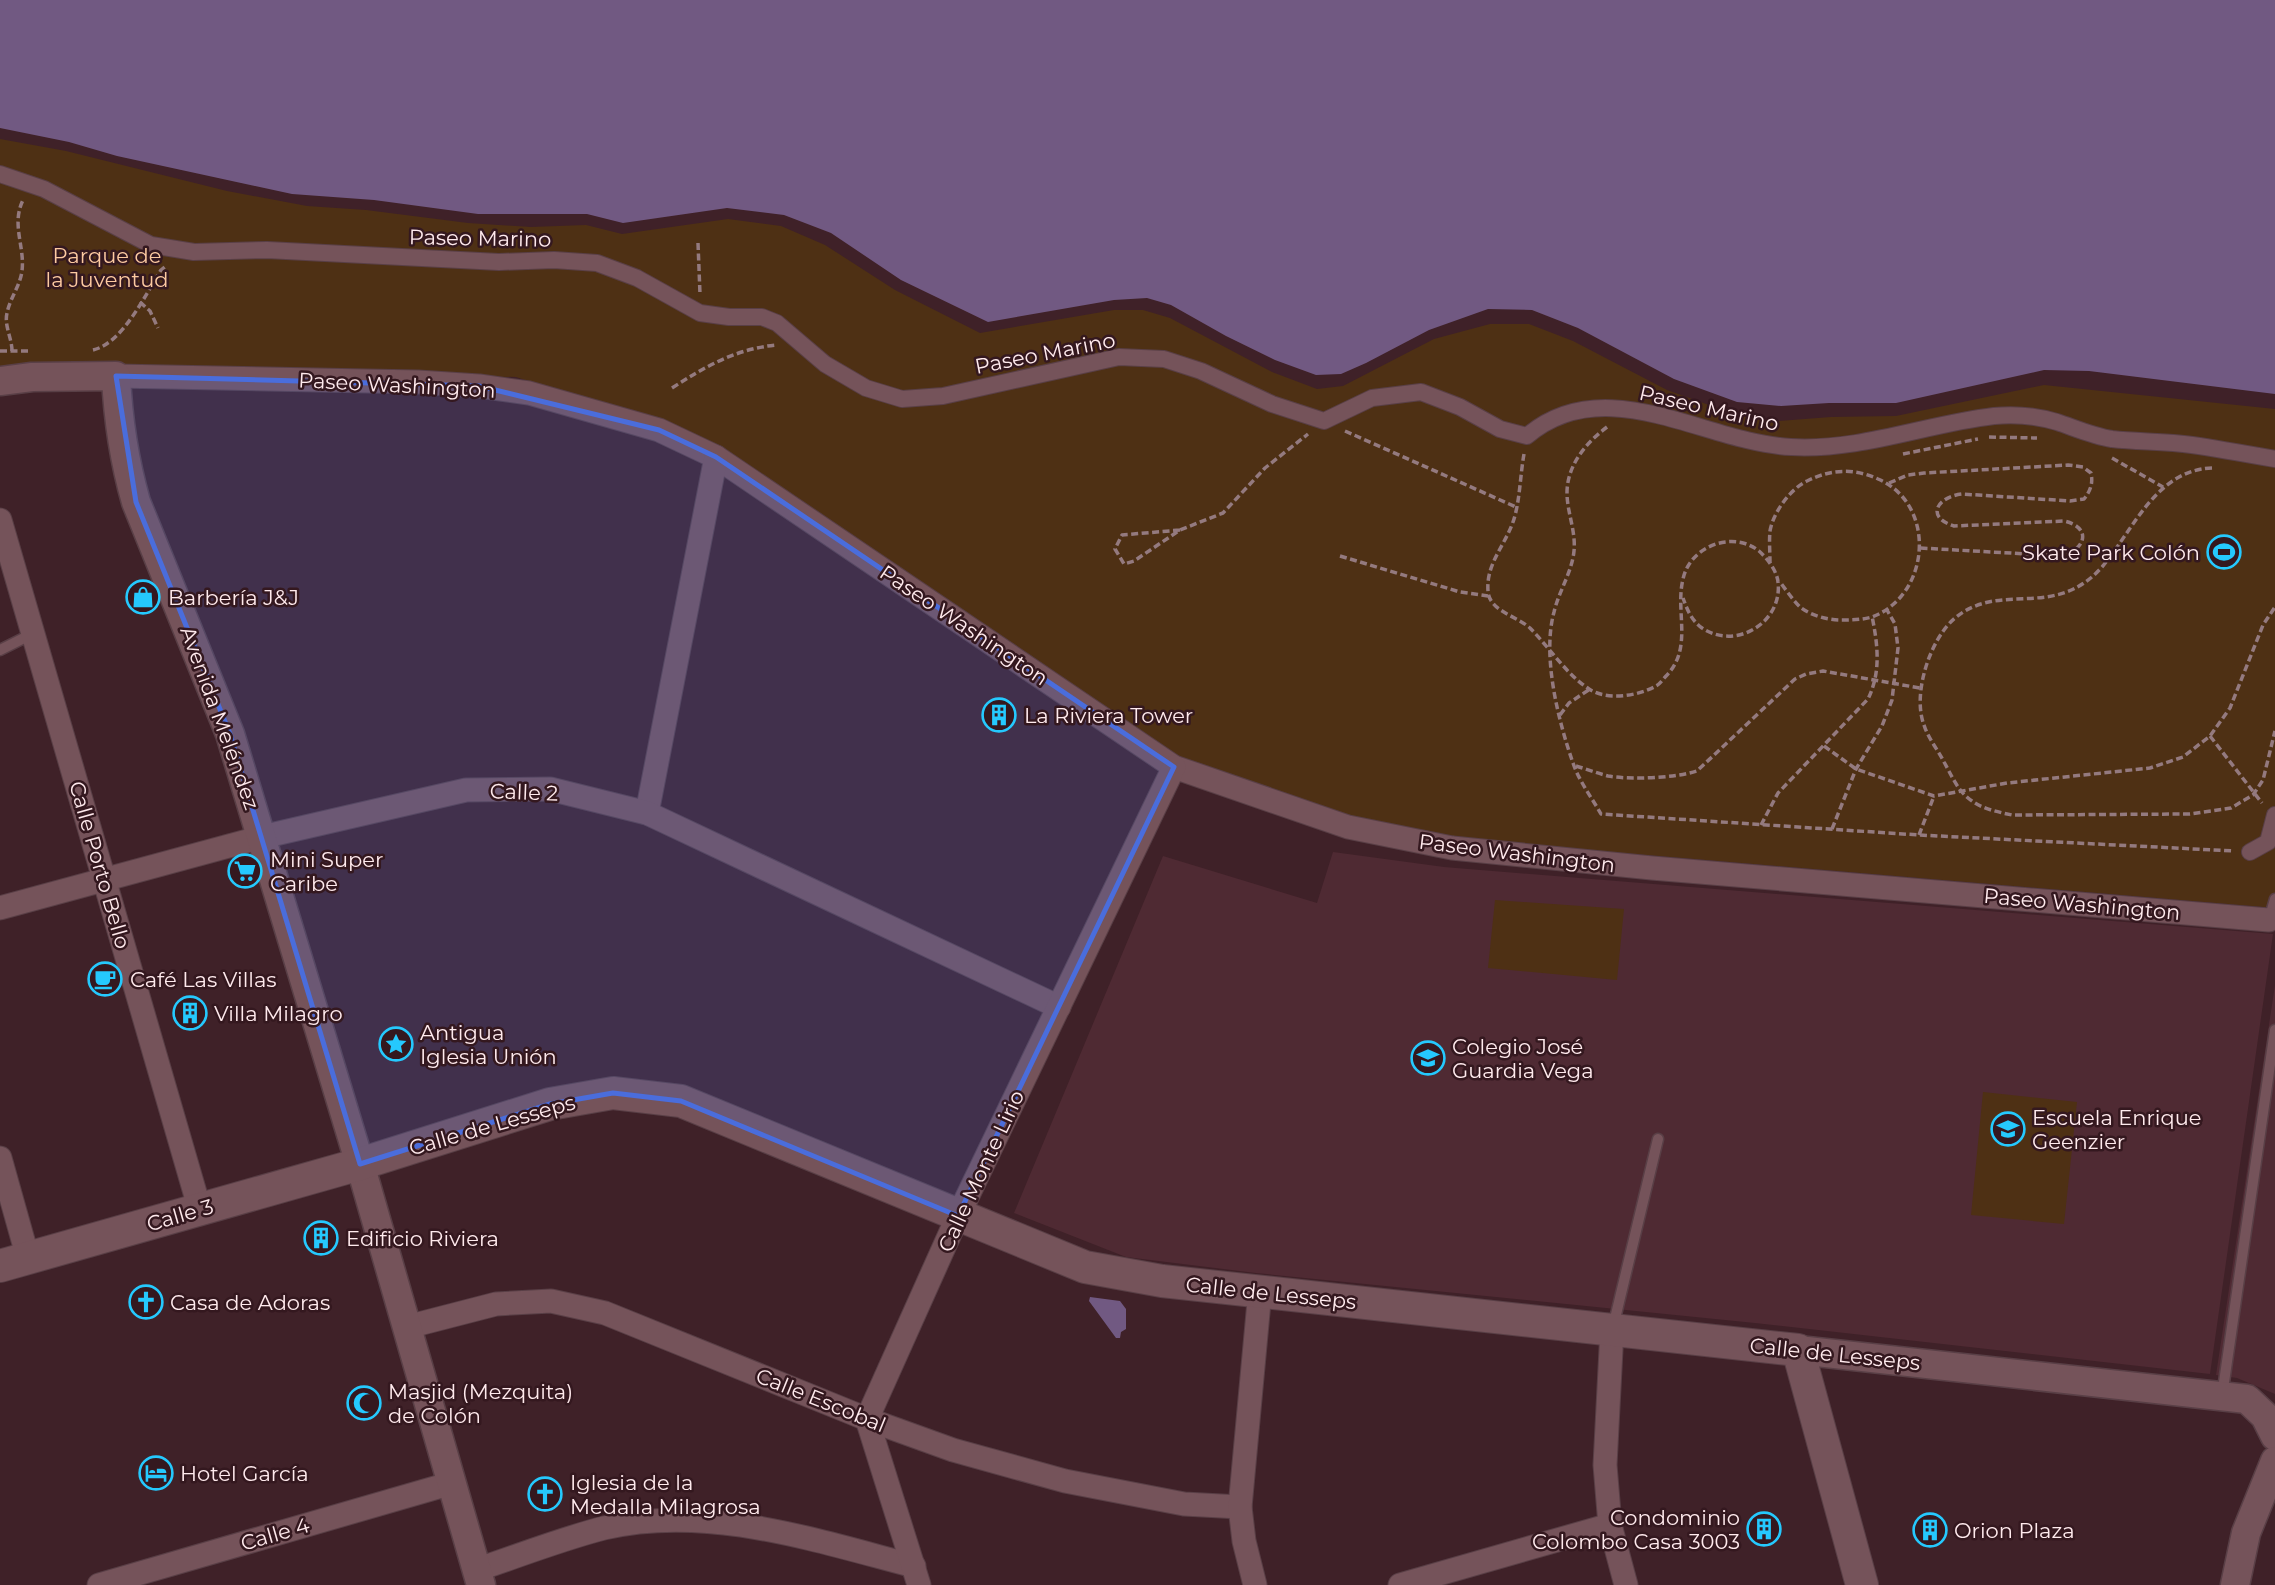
<svg xmlns="http://www.w3.org/2000/svg" width="2275" height="1585" font-family="Montserrat,sans-serif">
<style>
.built{fill:#4f2a33}
.green{fill:#4e3014}
.water{fill:#715982}
.lines{fill:none;stroke-linecap:round;stroke-linejoin:round}
.service-casing{stroke:#593f46;stroke-width:13}
.pedestrian-casing{stroke:#593f46;stroke-width:18}
.minor-casing{stroke:#593f46;stroke-width:25}
.tertiary-casing{stroke:#593f46;stroke-width:31}
.secondary-casing{stroke:#593f46;stroke-width:34}
.path{stroke:#947a7f;stroke-width:3.5;stroke-dasharray:7 3.5;stroke-linecap:butt}
.service{stroke:#75535a;stroke-width:10}
.pedestrian{stroke:#75535a;stroke-width:16}
.minor{stroke:#75535a;stroke-width:23}
.tertiary{stroke:#75535a;stroke-width:28}
.secondary{stroke:#75535a;stroke-width:32}
.marked{fill:#4a6ddc;fill-opacity:0.2;stroke:#4a6ddc;stroke-width:5;stroke-linejoin:round}
.labels{text-anchor:middle;dominant-baseline:central;stroke-width:5;stroke-linejoin:round;paint-order:stroke}
.street-label{font-size:21px;fill:#ffeaed;stroke:#34181f}
.park-label{font-size:21px;fill:#fdcaa1;stroke:#34181f}
.poi-label{font-size:21px;fill:#ffeaed;stroke:#34181f;text-anchor:start}
</style>
<rect width="100%" height="100%" fill="#3f2128"/>
<g class="built">
<polygon points="1333,852 1444,867 2273,934 2210,1374 1755,1323 1256,1273 1126,1257 1014,1213 1163,856 1317,903"/>
<polygon points="2275,985 2275,1394 2237,1378 2216,1375"/>
</g>
<g class="green">
<polygon points="0,139 66,151 227,191 307,206 366,210 468,223 531,227 586,225 622,234 728,219 781,226 825,245 895,290 980,333 1114,310 1143,310 1170,318 1272,372 1317,389 1343,386 1434,339 1490,324 1529,324 1573,341 1667,390 1734,414 1779,421 1831,417 1896,416 2044,385 2275,409 2275,908 1563,848 1451,838 1346,819 1176,755 699,436 516,377 33,369 0,371"/>
<polygon points="1495,900 1624,909 1617,980 1488,968"/>
<polygon points="1983,1092 2077,1102 2064,1224 1971,1215"/>
</g>
<g class="water">
<polygon points="0,0 2275,0 2275,394 2089,371 2044,370 1896,403 1829,403 1781,406 1737,402 1674,379 1578,328 1532,310 1488,309 1429,330 1366,363 1341,374 1316,375 1275,360 1226,336 1171,305 1147,298 1114,300 988,322 901,280 831,233 784,215 727,208 623,223 587,214 478,214 374,200 292,194 117,156 69,142 0,128"/>
<polygon points="1090,1297 1120,1301 1126,1309 1126,1329 1121,1332 1120,1338 1116,1338 1089,1301"/>
</g>
<g class="lines">
<defs>
<g id="service">
<polyline points="0,650 32,634"/>
<polyline points="2269,920 2275,899"/>
<polyline points="1613,1327 1658,1139"/>
<polyline points="2222,1396 2275,1030"/>
</g>
<g id="pedestrian">
<path d="M0,174l44,15 107,56 43,7 73,-2 232,12 55,-2 43,3 40,15 63,35 29,4h33l15,6 48,41 41,24 36,11 41,-3 176,-39 45,2 37,12 71,33 52,17 48,-23 49,-6 39,15 40,22 27,7c79,-67 178,7 264,11 69,4 135,-23 203,-31 20,-2 43,0 63,6 18,6 36,14 55,17 27,3 53,2 80,6 27,4 55,9 83,14"/>
<polyline points="2250,852 2268,842 2275,815"/>
</g>
<g id="minor">
<polyline points="116,376 418,382 479,386 529,393 659,430 716,457 1174,767 1348,827 1452,848 1652,868 2269,920"/>
<polyline points="0,520 200,1210"/>
<polyline points="647,813 716,457"/>
<polyline points="0,908 262,837 466,790 550,789 647,813 1059,1007"/>
<polyline points="0,1158 28,1258"/>
<polyline points="407,1327 496,1304 551,1301 605,1313 867,1419 953,1450 1065,1481 1184,1504 1240,1507"/>
<polyline points="1612,1330 1605,1465 1610,1525 1626,1585"/>
<path d="M476,1570c42,-14 85,-31 128,-42 103,-24 210,12 310,38"/>
<polyline points="99,1585 452,1483"/>
<polyline points="919,1585 867,1419 958,1216 1174,767"/>
<polyline points="1255,1585 1244,1541 1240,1507 1260,1291"/>
<polyline points="1400,1585 1610,1525"/>
</g>
<g id="tertiary">
<path d="M0,381l32,-4 84,-1c2,44 8,84 20,126l94,232 130,430 121,421"/>
<polyline points="1798,1350 2247,1399 2265,1416 2275,1436"/>
<polyline points="2235,1585 2246,1533 2275,1461"/>
</g>
<polyline id="secondary" points="0,1266 360,1164 550,1104 613,1093 681,1101 1085,1267 1162,1281 1798,1350 1862,1585"/>
</defs>
<use href="#service" class="service-casing"/>
<use href="#pedestrian" class="pedestrian-casing"/>
<use href="#minor" class="minor-casing"/>
<use href="#tertiary" class="tertiary-casing"/>
<use href="#secondary" class="secondary-casing"/>
<g class="path">
<polyline points="698,243 700,294"/>
<polyline points="140,302 150,311 158,328"/>
<path d="M93,350c30,-7 52,-55 68,-80l5,-4"/>
<polyline points="0,351 29,351"/>
<path d="M12,351c0,-13 -8,-25 -5,-38 3,-15 13,-27 15,-42 3,-25 -11,-46 1,-71"/>
<path d="M672,388c34,-22 64,-39 104,-43"/>
<path d="M1607,427c-21,16 -40,38 -40,66 0,19 9,38 7,58 -2,21 -15,40 -20,61 -12,44 4,108 19,151 6,18 19,35 28,51l318,21 315,16"/>
<polyline points="1345,431 1516,507"/>
<polyline points="1989,437 2037,438"/>
<path d="M1524,454c-4,22 -4,48 -11,68 -9,25 -27,42 -25,69 1,20 29,25 42,37 19,19 36,46 59,61 18,12 49,7 67,-3 4,-2 7,-7 11,-11 26,-28 8,-63 16,-96 7,-33 50,-49 76,-28 8,7 18,20 19,31 5,40 -42,69 -76,46 -11,-8 -15,-19 -19,-30"/>
<polyline points="1903,454 1978,439"/>
<polyline points="2112,458 2163,487"/>
<path d="M2212,468c-56,2 -78,61 -110,99 -48,54 -101,13 -147,51 -25,21 -43,76 -31,107 4,13 14,25 20,37 8,14 14,30 28,39 11,8 26,11 40,14l178,-1 41,-6 22,-13 10,-15 12,-49"/>
<path d="M1889,483l19,-8 16,-2 144,-8 15,2 8,6c2,10 0,17 -7,26l-14,2 -108,-7c-25,3 -37,23 -8,32l110,-5c27,6 23,27 -1,35l-143,-8"/>
<polyline points="1180,530 1122,535 1115,549 1124,564 1134,561 1180,530 1223,513 1265,468 1308,434"/>
<polyline points="1340,556 1460,592 1488,596"/>
<path d="M1770,563c0,-10 -1,-22 0,-32 3,-18 20,-42 37,-50 24,-12 47,-13 71,-2 59,25 53,116 -6,138 -11,3 -21,3 -32,3 -13,0 -30,-5 -40,-13 -7,-7 -14,-17 -20,-25"/>
<polyline points="1560,715 1569,703 1590,689"/>
<polyline points="2210,736 2262,803"/>
<polyline points="1824,746 1856,769 1934,796 2007,783 2150,768 2183,757 2210,736 2230,708 2263,625 2275,607"/>
<path d="M1576,766c10,3 21,7 32,10 24,4 66,2 89,-5l98,-92 11,-5 17,-3 97,17"/>
<path d="M1761,825l17,-32 90,-94c13,-27 10,-53 4,-83"/>
<polyline points="1832,829 1856,769 1882,726 1892,700 1898,648 1895,624 1887,610"/>
<polyline points="1919,835 1934,796"/>
</g>
<use href="#service" class="service"/>
<use href="#pedestrian" class="pedestrian"/>
<use href="#minor" class="minor"/>
<use href="#tertiary" class="tertiary"/>
<use href="#secondary" class="secondary"/>
</g>
<path class="marked" d="M116,376l363,10 180,44 57,27 458,310 -216,449 -277,-115 -68,-8 -63,11 -190,60 -130,-430 -94,-232z"/>
<defs>
<symbol id="stadium-ring" viewBox="-11 -11 22 22"><circle r="9.5" fill="#34181f" stroke="#25c9fe" stroke-width="1.5"/><path d="M0-5a6.5 5 0 1 0 0 10a6.5 5 0 1 0 0-10ZM-3.5-1.8h7v3.6h-7Z" fill="#25c9fe"/></symbol>
<symbol id="shop-ring" viewBox="-11 -11 22 22"><circle r="9.5" fill="#34181f" stroke="#25c9fe" stroke-width="1.5"/><path d="M-5-2.5h2.3a2.7 3.5 0 0 1 5.4 0H5L5.5 6h-11ZM-1.5-2.5h3a1.5 2.3 0 0 0-3 0Z" fill="#25c9fe"/></symbol>
<symbol id="building-ring" viewBox="-11 -11 22 22"><circle r="9.5" fill="#34181f" stroke="#25c9fe" stroke-width="1.5"/><path d="M-4-6H4V6H1V3H-1V6H-4ZM-2.5-4.3h1.7v1.8h-1.7ZM.8-4.3h1.7v1.8H.8ZM-2.5-1h1.7V.8h-1.7ZM.8-1h1.7V.8H.8Z" fill="#25c9fe"/></symbol>
<symbol id="supermarket-ring" viewBox="-11 -11 22 22"><circle r="9.5" fill="#34181f" stroke="#25c9fe" stroke-width="1.5"/><path d="M-6-5.5h2.5l.6 2H6L4.5 2H-2.5L-4.4-4H-6ZM-1.5 3.2a1.3 1.3 0 1 0 .1 0ZM3 3.2a1.3 1.3 0 1 0 .1 0Z" fill="#25c9fe"/></symbol>
<symbol id="cafe-ring" viewBox="-11 -11 22 22"><circle r="9.5" fill="#34181f" stroke="#25c9fe" stroke-width="1.5"/><path d="M-5.5-4.5H6V0H3Q3 3.5 0 3.5H-2.5Q-5.5 3.5-5.5 0ZM3-3.2v2h1.7v-2ZM-6 4.5H4V6H-6Z" fill="#25c9fe"/></symbol>
<symbol id="sight-ring" viewBox="-11 -11 22 22"><circle r="9.5" fill="#34181f" stroke="#25c9fe" stroke-width="1.5"/><path d="M0-6L1.8-2.2L6-1.7L2.9 1.2L3.7 5.4L0 3.3L-3.7 5.4L-2.9 1.2L-6-1.7L-1.8-2.2Z" fill="#25c9fe"/></symbol>
<symbol id="school-ring" viewBox="-11 -11 22 22"><circle r="9.5" fill="#34181f" stroke="#25c9fe" stroke-width="1.5"/><path d="M0-5L7-2L0 1L-7-2ZM-4 1L0 2.5L4 1V4Q0 6-4 4Z" fill="#25c9fe"/></symbol>
<symbol id="church-ring" viewBox="-11 -11 22 22"><circle r="9.5" fill="#34181f" stroke="#25c9fe" stroke-width="1.5"/><path d="M-1.2-6h2.4v3.5h3.3v2.4h-3.3V6h-2.4V-.1h-3.3v-2.4h3.3Z" fill="#25c9fe"/></symbol>
<symbol id="mosque-ring" viewBox="-11 -11 22 22"><circle r="9.5" fill="#34181f" stroke="#25c9fe" stroke-width="1.5"/><path d="M3.5-4.9A6 6 0 1 0 3.5 4.9A5 5 0 1 1 3.5-4.9Z" fill="#25c9fe"/></symbol>
<symbol id="hotel-ring" viewBox="-11 -11 22 22"><circle r="9.5" fill="#34181f" stroke="#25c9fe" stroke-width="1.5"/><path d="M-6-4.5h1.5V1H6V5H4.5V3h-9V5H-6ZM-4 0a1.8 1.8 0 1 1 3.6 0ZM.5 0V-2.5h3Q6-2.5 6 0Z" fill="#25c9fe"/></symbol>
</defs>
<g fill-rule="evenodd">
<use href="#stadium-ring" x="2205" y="533" width="38" height="38"/>
<use href="#shop-ring" x="124" y="578" width="38" height="38"/>
<use href="#building-ring" x="980" y="696" width="38" height="38"/>
<use href="#supermarket-ring" x="226" y="852" width="38" height="38"/>
<use href="#cafe-ring" x="86" y="960" width="38" height="38"/>
<use href="#building-ring" x="171" y="994" width="38" height="38"/>
<use href="#sight-ring" x="377" y="1025" width="38" height="38"/>
<use href="#school-ring" x="1409" y="1039" width="38" height="38"/>
<use href="#school-ring" x="1989" y="1110" width="38" height="38"/>
<use href="#building-ring" x="302" y="1219" width="38" height="38"/>
<use href="#church-ring" x="127" y="1283" width="38" height="38"/>
<use href="#mosque-ring" x="345" y="1384" width="38" height="38"/>
<use href="#hotel-ring" x="137" y="1454" width="38" height="38"/>
<use href="#church-ring" x="526" y="1475" width="38" height="38"/>
<use href="#building-ring" x="1745" y="1510" width="38" height="38"/>
<use href="#building-ring" x="1911" y="1511" width="38" height="38"/>
</g>
<g class="labels">
<g class="street-label">
<text transform="translate(480 238) rotate(1)">Paseo Marino</text>
<text transform="translate(1045 353) rotate(-11)">Paseo Marino</text>
<text transform="translate(397 385) rotate(3)">Paseo Washington</text>
<text transform="translate(1709 408) rotate(13)">Paseo Marino</text>
<text transform="translate(964 625) rotate(34)">Paseo Washington</text>
<text transform="translate(220 718) rotate(70)">Avenida Meléndez</text>
<text transform="translate(524 792) rotate(2)">Calle 2</text>
<text transform="translate(1517 853) rotate(7)">Paseo Washington</text>
<text transform="translate(100 865) rotate(74)">Calle Porto Bello</text>
<text transform="translate(2082 904) rotate(5)">Paseo Washington</text>
<text transform="translate(492 1125) rotate(-16)">Calle de Lesseps</text>
<text transform="translate(981 1171) rotate(-65)">Calle Monte Lirio</text>
<text transform="translate(180 1215) rotate(-16)">Calle 3</text>
<text transform="translate(1271 1293) rotate(6)">Calle de Lesseps</text>
<text transform="translate(1835 1354) rotate(6)">Calle de Lesseps</text>
<text transform="translate(821 1400) rotate(22)">Calle Escobal</text>
<text transform="translate(275 1534) rotate(-16)">Calle 4</text>
</g>
<g class="park-label">
<text x="107" y="255">Parque de<tspan x="107" dy="24">la Juventud</tspan></text>
</g>
<g class="poi-label">
<text x="2200" y="552" text-anchor="end">Skate Park Colón</text>
<text x="168" y="597">Barbería J&amp;J</text>
<text x="1024" y="715">La Riviera Tower</text>
<text x="270" y="859">Mini Super<tspan x="270" dy="24">Caribe</tspan></text>
<text x="130" y="979">Café Las Villas</text>
<text x="214" y="1013">Villa Milagro</text>
<text x="420" y="1032">Antigua<tspan x="420" dy="24">Iglesia Unión</tspan></text>
<text x="1452" y="1046">Colegio José<tspan x="1452" dy="24">Guardia Vega</tspan></text>
<text x="2032" y="1117">Escuela Enrique<tspan x="2032" dy="24">Geenzier</tspan></text>
<text x="346" y="1238">Edificio Riviera</text>
<text x="170" y="1302">Casa de Adoras</text>
<text x="388" y="1391">Masjid (Mezquita)<tspan x="388" dy="24">de Colón</tspan></text>
<text x="180" y="1473">Hotel García</text>
<text x="570" y="1482">Iglesia de la<tspan x="570" dy="24">Medalla Milagrosa</tspan></text>
<text x="1740" y="1517" text-anchor="end">Condominio<tspan x="1740" dy="24">Colombo Casa 3003</tspan></text>
<text x="1954" y="1530">Orion Plaza</text>
</g>
</g>
</svg>
